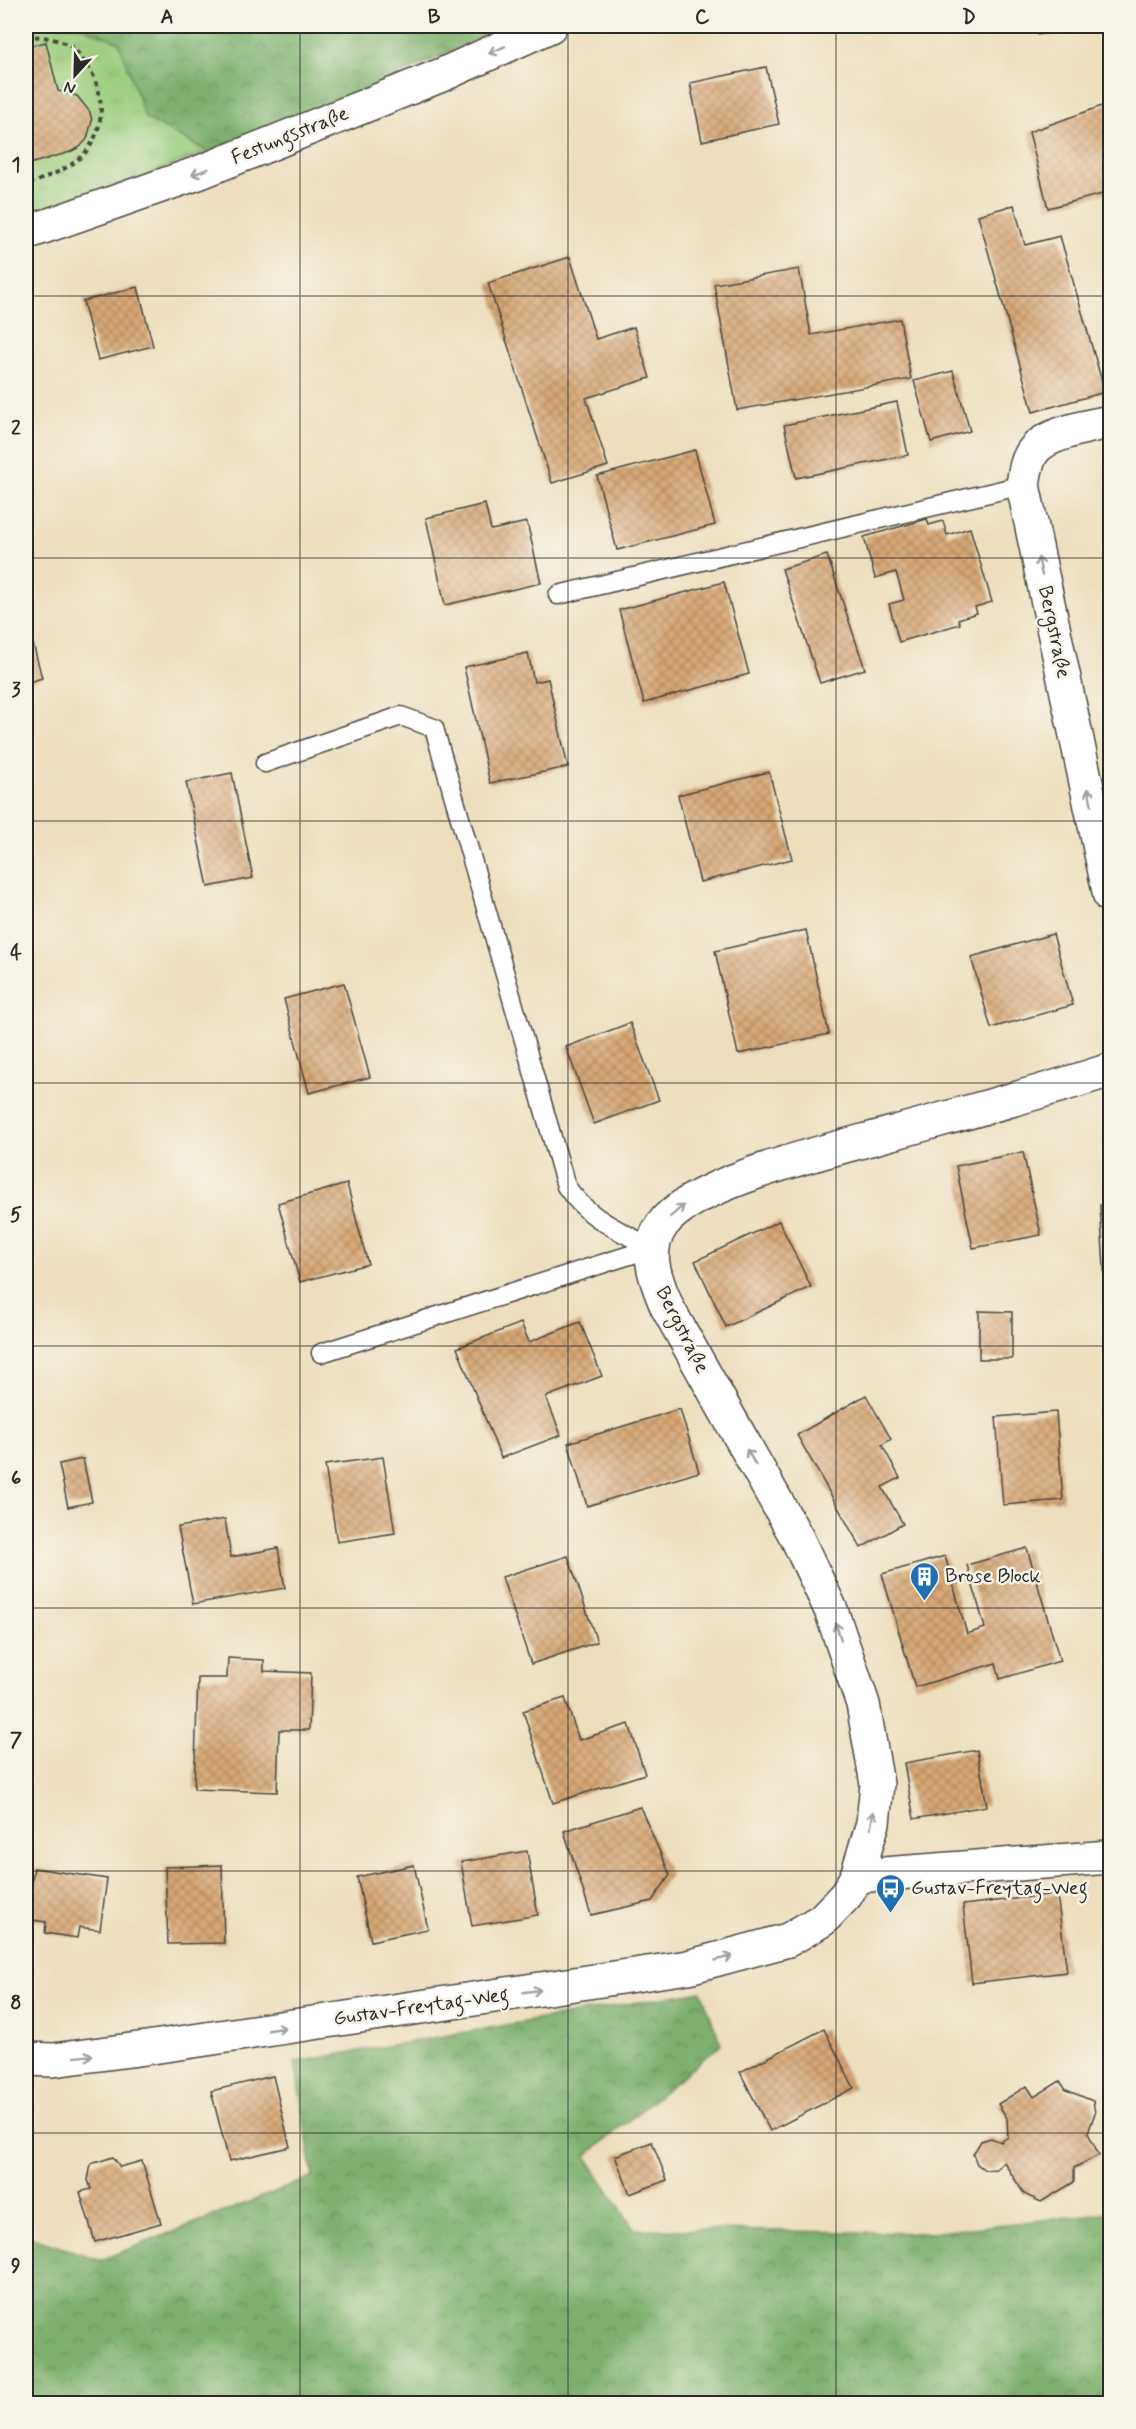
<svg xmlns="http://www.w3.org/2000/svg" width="1136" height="2429" font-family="Mynerve,sans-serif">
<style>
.grass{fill:url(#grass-tufts);stroke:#647c54;stroke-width:1.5}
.forest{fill:url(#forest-crowns);stroke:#546e4c;stroke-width:1.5}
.building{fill:url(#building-cross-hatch)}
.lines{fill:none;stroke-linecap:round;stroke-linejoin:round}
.lane-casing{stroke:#484641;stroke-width:21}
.street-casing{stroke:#484641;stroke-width:36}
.path{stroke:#484641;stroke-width:4;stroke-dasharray:4.5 4.5;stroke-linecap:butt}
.lane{stroke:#fff;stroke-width:18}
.street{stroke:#fff;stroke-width:33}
.oneway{stroke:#a0a0a0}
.grid{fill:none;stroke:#2b2b2b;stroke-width:1.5;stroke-opacity:0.55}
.labels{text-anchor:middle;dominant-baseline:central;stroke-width:5;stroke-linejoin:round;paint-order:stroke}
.street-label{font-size:20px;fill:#2b2b2b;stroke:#f7f3e8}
.poi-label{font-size:20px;fill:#2b2b2b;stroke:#f7f3e8;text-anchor:start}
.neatline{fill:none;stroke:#2b2b2b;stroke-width:2}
.grid-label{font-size:20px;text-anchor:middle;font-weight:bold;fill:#2b2b2b}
</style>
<defs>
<pattern id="grass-tufts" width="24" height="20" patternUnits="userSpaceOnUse" patternTransform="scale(1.5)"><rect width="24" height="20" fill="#9dce7e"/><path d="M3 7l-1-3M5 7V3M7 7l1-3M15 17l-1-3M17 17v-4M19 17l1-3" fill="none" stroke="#87b16d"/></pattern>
<pattern id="forest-crowns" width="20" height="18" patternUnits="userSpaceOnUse" patternTransform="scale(1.5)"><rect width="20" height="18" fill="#7eb16d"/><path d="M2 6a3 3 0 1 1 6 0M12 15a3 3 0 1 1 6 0" fill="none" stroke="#67905a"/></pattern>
<pattern id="building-cross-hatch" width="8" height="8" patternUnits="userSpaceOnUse" patternTransform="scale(1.5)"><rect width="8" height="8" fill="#d8a876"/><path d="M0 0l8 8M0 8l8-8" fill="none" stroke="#af8961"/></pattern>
</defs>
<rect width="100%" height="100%" fill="#f7f3e8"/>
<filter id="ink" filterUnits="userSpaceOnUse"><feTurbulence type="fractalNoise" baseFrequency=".0167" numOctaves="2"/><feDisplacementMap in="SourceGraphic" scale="12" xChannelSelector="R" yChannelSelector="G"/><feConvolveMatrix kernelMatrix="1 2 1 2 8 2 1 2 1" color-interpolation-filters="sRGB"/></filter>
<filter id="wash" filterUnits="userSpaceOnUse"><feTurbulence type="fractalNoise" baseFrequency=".008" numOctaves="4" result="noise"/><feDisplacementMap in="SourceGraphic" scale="24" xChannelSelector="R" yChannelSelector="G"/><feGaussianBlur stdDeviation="1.35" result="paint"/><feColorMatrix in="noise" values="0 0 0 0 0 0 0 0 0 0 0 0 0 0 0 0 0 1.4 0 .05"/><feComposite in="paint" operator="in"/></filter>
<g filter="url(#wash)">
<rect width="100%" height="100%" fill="#eddfbe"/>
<polygon class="grass" points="26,26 505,26 208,152 54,208 26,215"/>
<g class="forest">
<polygon points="79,26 505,26 352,97 208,152 145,118 119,42"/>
<polygon points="701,1991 721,2044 586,2156 634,2229 930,2233 1110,2212 1110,2403 26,2403 26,2236 101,2260 313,2177 295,2062"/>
</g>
<g id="blocks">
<g class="building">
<polygon points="861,26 887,26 887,27 863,32"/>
<polygon points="1036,26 1088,26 1088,27 1038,35"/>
<polygon points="46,42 58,91 77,96 90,112 92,121 87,139 80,147 70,152 26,165 26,47"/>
<polygon points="766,67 779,124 702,141 690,83"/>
<polygon points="1110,103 1110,192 1048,208 1029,132"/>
<polygon points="1014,205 1025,245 1060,236 1105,392 1033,412 978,215"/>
<polygon points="570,257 596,339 634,327 650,378 586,398 608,466 552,483 488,283"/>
<polygon points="799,269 811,335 900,319 911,379 737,410 714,284"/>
<polygon points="138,287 153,346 98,360 83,301"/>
<polygon points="953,371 970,431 931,442 914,381"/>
<polygon points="897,402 908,455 796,478 784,425"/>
<polygon points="695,450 715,525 617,550 597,476"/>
<polygon points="485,504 491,530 527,522 541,583 445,605 426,518"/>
<polygon points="927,519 929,525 943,521 947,535 970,528 992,602 975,607 977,613 958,619 960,624 899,642 889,604 904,600 896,572 875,578 864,537"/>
<polygon points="827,555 865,669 820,683 782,569"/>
<polygon points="724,582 749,674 644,703 619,610"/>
<polygon points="26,617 42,678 26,683"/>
<polygon points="528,653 534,682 548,679 568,767 490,783 464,667"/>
<polygon points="769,772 792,859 700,882 678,795"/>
<polygon points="232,773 253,878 208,887 186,782"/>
<polygon points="806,930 829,1034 738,1054 715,951"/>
<polygon points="1053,934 1073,1005 991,1028 971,957"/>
<polygon points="344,983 370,1077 309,1093 284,999"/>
<polygon points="630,1023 659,1100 594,1124 566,1047"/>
<polygon points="1023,1152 1041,1235 973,1248 956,1166"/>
<polygon points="347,1184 368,1264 300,1282 278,1203"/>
<polygon points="1110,1204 1110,1298 1106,1298 1100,1205"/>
<polygon points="779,1221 811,1287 726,1327 695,1261"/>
<polygon points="979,1311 1012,1312 1012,1359 979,1359"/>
<polygon points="580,1322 602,1376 546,1397 561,1435 501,1458 457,1348 521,1323 529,1342"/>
<polygon points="866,1395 891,1439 882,1445 900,1478 882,1487 903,1524 861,1548 797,1435"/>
<polygon points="680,1409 699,1472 587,1506 568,1443"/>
<polygon points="1056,1412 1063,1500 1003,1505 996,1417"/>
<polygon points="383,1457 395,1533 337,1542 325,1465"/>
<polygon points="83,1459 92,1502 68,1507 59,1464"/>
<polygon points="225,1519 231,1557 278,1548 285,1588 193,1604 178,1527"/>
<polygon points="1027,1548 1060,1661 1000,1679 996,1663 915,1687 882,1574 945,1556 967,1634 985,1628 967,1565"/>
<polygon points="568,1556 597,1642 531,1664 502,1577"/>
<polygon points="228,1658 264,1660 264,1671 311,1673 309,1730 279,1730 277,1792 194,1789 198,1678 227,1678"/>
<polygon points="565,1698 579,1740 629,1724 645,1774 553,1803 523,1711"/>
<polygon points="977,1750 987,1806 914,1819 904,1763"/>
<polygon points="640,1807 670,1875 652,1901 591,1915 564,1831"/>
<polygon points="527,1851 538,1915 472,1926 461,1862"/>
<polygon points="222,1865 224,1943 168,1944 165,1867"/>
<polygon points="414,1865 428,1929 371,1941 357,1877"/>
<polygon points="34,1868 107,1879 100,1930 79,1927 77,1938 45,1933 46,1922 26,1919"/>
<polygon points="1057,1894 1067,1972 972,1983 963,1905"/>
<polygon points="824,2029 854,2088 770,2131 740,2072"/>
<polygon points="273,2076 290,2147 229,2161 211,2091"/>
<polygon points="1060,2081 1066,2090 1093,2101 1095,2113 1088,2133 1099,2155 1074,2168 1074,2182 1041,2202 1024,2194 1004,2162 996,2169 985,2170 977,2164 973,2154 981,2141 991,2138 1001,2142 1008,2137 1007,2118 998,2104 1027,2086 1034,2097"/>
<polygon points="652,2142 667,2180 630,2194 615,2156"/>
<polygon points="113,2157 120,2167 142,2161 161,2223 95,2242 80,2192 91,2189 88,2180 91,2164"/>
</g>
</g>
</g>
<g filter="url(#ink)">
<use href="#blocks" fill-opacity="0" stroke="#484641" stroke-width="1.5"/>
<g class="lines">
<defs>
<g id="lane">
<polyline points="558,595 1023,485"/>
<path d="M265,763l136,-47 33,12 132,458c21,32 52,44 86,62"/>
<polyline points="321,1353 652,1248"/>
</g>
<g id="street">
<polyline points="26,233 198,173 444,74 550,26"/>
<path d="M1110,422c-20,4 -61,11 -75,27 -9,10 -10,24 -12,36l87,411"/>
<polyline points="857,1876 1110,1857"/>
<path d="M26,2059l27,1 93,-12 542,-81 100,-27 34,-20 24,-25 11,-19 16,-53 4,-39 -14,-80 -32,-94 -34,-72 -130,-231c-11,-27 -24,-55 -5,-82 32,-45 179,-77 234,-93 72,-20 144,-39 214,-62"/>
</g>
</defs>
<use href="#lane" class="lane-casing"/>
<use href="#street" class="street-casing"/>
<path class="path" d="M26,37c12,-2 33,2 44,9 5,2 9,9 12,13 23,26 26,67 3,94 -14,16 -40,24 -59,33"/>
<use href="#lane" class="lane"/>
<use href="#street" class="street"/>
</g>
<defs><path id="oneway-shaft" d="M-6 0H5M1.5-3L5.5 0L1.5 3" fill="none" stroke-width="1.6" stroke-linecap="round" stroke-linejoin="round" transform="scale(1.5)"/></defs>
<g class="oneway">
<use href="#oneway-shaft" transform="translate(497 50) rotate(155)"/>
<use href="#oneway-shaft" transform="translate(200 172) rotate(159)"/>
<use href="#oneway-shaft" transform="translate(1040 566) rotate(-102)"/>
<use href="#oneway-shaft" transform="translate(1090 797) rotate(-102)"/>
<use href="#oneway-shaft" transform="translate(677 1211) rotate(-41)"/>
<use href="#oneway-shaft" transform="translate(751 1457) rotate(-119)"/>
<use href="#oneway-shaft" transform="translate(838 1631) rotate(-109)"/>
<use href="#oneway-shaft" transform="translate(872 1820) rotate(-81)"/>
<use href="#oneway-shaft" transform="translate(724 1958) rotate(-15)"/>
<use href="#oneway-shaft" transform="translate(532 1991) rotate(-8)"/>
<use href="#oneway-shaft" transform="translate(277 2029) rotate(-8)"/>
<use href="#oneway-shaft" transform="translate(84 2056) rotate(-7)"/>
</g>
</g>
<path class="grid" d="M300,26v2378M568,26v2378M836,26v2378M26,296h1084M26,558h1084M26,821h1084M26,1083h1084M26,1346h1084M26,1608h1084M26,1871h1084M26,2133h1084"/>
<defs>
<symbol id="building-pin" viewBox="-11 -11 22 30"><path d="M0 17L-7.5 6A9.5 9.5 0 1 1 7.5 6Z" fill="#1f6fb2" stroke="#f7f3e8"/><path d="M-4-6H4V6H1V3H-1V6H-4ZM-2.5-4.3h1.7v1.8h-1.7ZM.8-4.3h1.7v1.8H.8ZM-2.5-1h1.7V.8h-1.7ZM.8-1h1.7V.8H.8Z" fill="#fff"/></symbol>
<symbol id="bus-pin" viewBox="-11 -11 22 30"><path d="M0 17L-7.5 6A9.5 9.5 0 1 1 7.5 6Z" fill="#1f6fb2" stroke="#f7f3e8"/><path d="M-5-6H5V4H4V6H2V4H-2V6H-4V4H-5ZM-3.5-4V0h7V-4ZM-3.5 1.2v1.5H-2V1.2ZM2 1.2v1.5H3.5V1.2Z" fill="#fff"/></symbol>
</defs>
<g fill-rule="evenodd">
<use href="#building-pin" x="908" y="1560" width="33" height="45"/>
<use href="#bus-pin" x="874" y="1872" width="33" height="45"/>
</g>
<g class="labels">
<g class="street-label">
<text transform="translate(290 136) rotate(-22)">Festungsstraße</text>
<text transform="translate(1054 632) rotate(78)">Bergstraße</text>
<text transform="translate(682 1330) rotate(63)">Bergstraße</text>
<text transform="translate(421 2007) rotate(-8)">Gustav-Freytag-Weg</text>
</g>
<g class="poi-label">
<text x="945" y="1576">Brose Block</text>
<text x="911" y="1888">Gustav-Freytag-Weg</text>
</g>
</g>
<rect width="1136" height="2429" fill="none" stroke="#f7f3e8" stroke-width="66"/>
<g transform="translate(75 75) rotate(202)" stroke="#f7f3e8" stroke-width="4.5" paint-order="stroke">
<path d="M0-4.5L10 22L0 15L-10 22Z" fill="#2b2b2b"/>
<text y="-9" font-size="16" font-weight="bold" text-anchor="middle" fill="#2b2b2b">N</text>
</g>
<rect x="33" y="33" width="1070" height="2363" class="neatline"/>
<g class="grid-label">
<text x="167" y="23">A</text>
<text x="434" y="23">B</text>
<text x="702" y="23">C</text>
<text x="969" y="23">D</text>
<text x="16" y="171">1</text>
<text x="16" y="434">2</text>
<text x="16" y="696">3</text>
<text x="16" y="959">4</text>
<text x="16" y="1221">5</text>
<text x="16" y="1484">6</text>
<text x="16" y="1746">7</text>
<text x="16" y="2009">8</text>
<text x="16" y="2272">9</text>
</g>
</svg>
